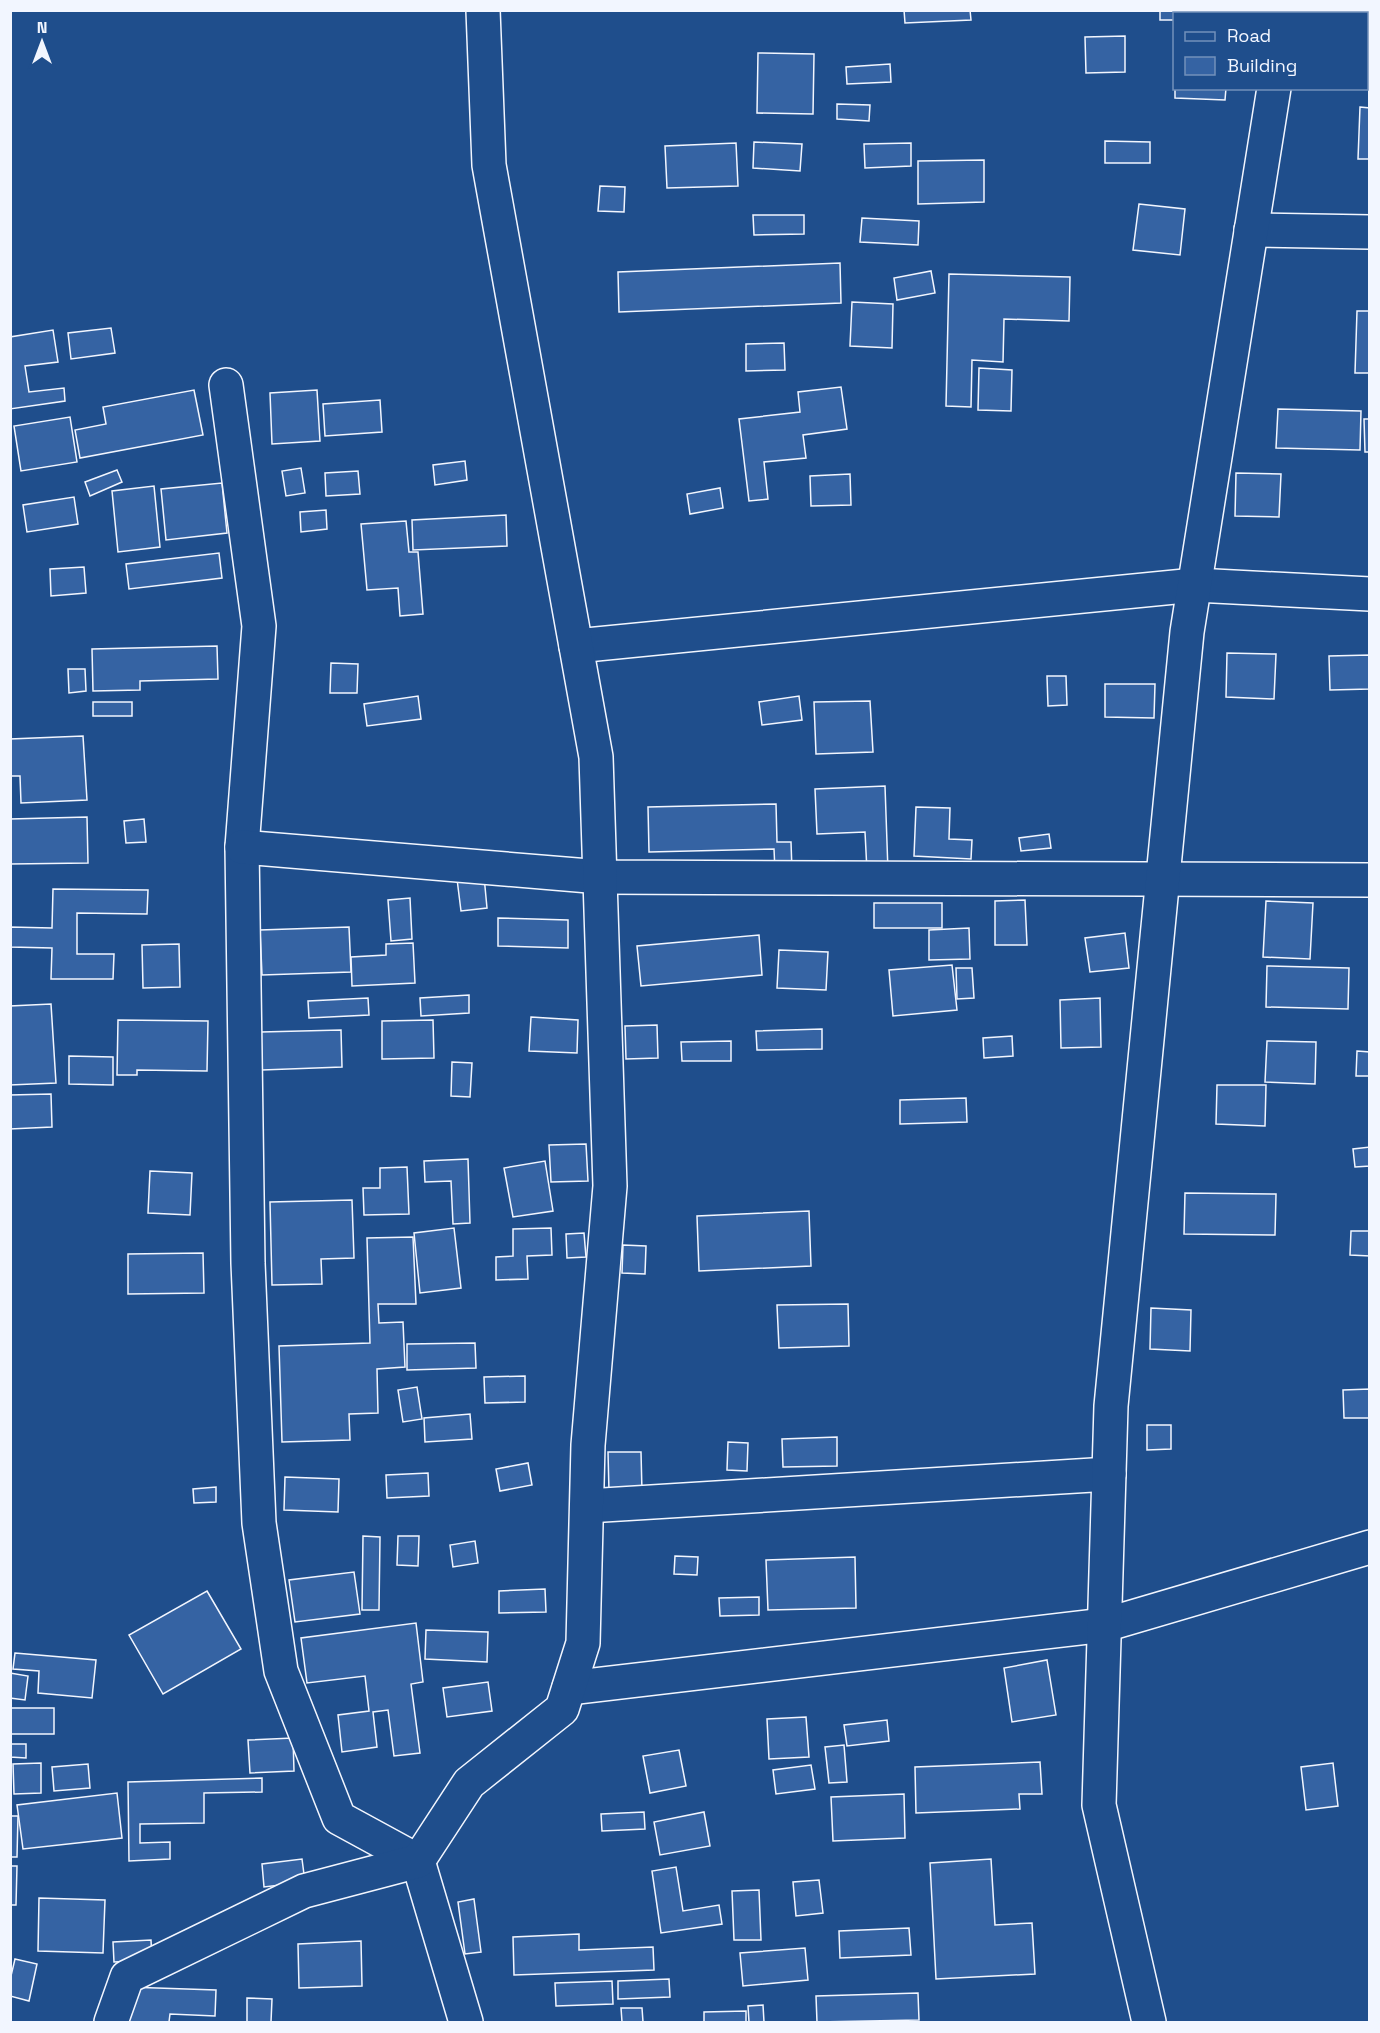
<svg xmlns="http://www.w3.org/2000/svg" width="1380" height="2033" font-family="'Space Grotesk',sans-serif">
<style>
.building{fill:#3563a3;stroke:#f2f6ff;stroke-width:1.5}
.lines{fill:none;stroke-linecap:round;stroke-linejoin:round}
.street-casing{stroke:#f2f6ff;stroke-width:36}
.street{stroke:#1f4e8c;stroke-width:33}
</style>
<rect width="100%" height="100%" fill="#1f4e8c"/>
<g class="building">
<polygon points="904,10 970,10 971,20 905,23"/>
<polygon points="1160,10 1250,10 1250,14 1174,14 1174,20 1160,20"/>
<polygon points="1125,36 1125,72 1086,73 1085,37"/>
<polygon points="758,53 814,54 813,114 757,113"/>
<polygon points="890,64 891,82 847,84 846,67"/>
<polygon points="1175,88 1226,88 1225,100 1175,98"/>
<polygon points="837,104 870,105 869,121 837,119"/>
<polygon points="1360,107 1370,108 1370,159 1358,159"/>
<polygon points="1105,141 1150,142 1150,163 1105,163"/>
<polygon points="754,142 802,144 800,171 753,168"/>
<polygon points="736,143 738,186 667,188 665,146"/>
<polygon points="911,143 911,166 865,168 864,144"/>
<polygon points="984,160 984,202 918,204 918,161"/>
<polygon points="600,186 625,187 624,212 598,211"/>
<polygon points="1139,204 1185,209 1180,255 1133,250"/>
<polygon points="753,215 804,215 804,234 754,235"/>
<polygon points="862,218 919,221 918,245 860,242"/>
<polygon points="840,263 841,303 619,312 618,272"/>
<polygon points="931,271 935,293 897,300 894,278"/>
<polygon points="949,274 1070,277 1069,321 1004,319 1003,362 972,360 971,407 946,406"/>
<polygon points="852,302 893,304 892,348 850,346"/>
<polygon points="1357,311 1370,311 1370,373 1355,373"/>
<polygon points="111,328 115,353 71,359 68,333"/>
<polygon points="53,330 58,362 25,366 29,392 64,388 65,401 10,409 10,337"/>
<polygon points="784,343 785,370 746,371 746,344"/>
<polygon points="979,368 1012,370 1011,411 978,410"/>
<polygon points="841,387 847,429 803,435 806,458 764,462 768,499 749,501 739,419 800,412 798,392"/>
<polygon points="194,390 203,435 80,458 75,430 106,424 103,407"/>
<polygon points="317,390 320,441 272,444 270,393"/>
<polygon points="380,400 382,432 325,436 323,404"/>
<polygon points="1278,409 1361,411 1360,450 1276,448"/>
<polygon points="70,417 77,462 21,471 14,426"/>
<polygon points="1364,419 1370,419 1370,452 1365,452"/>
<polygon points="465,461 467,480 435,485 433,465"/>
<polygon points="301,468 305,493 286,496 282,471"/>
<polygon points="117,470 122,482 90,496 85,482"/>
<polygon points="358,471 360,494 326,496 325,473"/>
<polygon points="1236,473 1281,474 1279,517 1235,516"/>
<polygon points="850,474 851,505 811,506 810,476"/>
<polygon points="222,483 227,533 166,540 161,489"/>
<polygon points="154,486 160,547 118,552 112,491"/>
<polygon points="720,488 723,508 690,514 687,494"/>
<polygon points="74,497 78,524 27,532 23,505"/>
<polygon points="326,510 327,529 301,532 300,512"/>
<polygon points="506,515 507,546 413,550 412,520"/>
<polygon points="406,521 409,552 418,552 423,614 400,616 398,588 367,590 361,524"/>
<polygon points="219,553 222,578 129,589 126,564"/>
<polygon points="84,567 86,593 51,596 50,569"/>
<polygon points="217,646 218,679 140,681 140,690 93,691 92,649"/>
<polygon points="1227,653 1276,654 1274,699 1226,697"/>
<polygon points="1370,655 1370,689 1330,690 1329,656"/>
<polygon points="331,663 358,664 357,693 330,693"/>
<polygon points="68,669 85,669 86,691 69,693"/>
<polygon points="1047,676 1066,676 1067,705 1048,706"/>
<polygon points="1105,684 1155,684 1154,718 1105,717"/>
<polygon points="418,696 421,719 367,726 364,704"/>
<polygon points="799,696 802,720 762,725 759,702"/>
<polygon points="870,701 873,752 816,754 814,702"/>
<rect x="93" y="702" width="39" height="14"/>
<polygon points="83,736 87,800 21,803 20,776 10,776 10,739"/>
<polygon points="885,786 888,871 867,871 865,832 817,834 815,789"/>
<polygon points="776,804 777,842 791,842 792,871 775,871 774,849 649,852 648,807"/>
<polygon points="916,807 950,808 949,839 972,840 971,859 914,856"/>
<polygon points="87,817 88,863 10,864 10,819"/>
<polygon points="144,819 146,842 126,843 124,821"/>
<polygon points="1049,834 1051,848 1021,851 1019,838"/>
<polygon points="484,876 487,908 461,911 457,879"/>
<polygon points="53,889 148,890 147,914 77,913 77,954 114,954 113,979 51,979 52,948 10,947 10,927 52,928"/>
<polygon points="410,898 412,939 391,941 388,900"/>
<polygon points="1025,900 1027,945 995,945 995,901"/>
<polygon points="1266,901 1313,903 1310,959 1263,957"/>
<rect x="874" y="903" width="68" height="25"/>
<polygon points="498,918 568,920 568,948 498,946"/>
<polygon points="349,927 351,972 262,975 260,930"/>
<polygon points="969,928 970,959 929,960 929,930"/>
<polygon points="1125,933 1129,968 1090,972 1085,938"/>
<polygon points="759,935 762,975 641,986 637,946"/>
<polygon points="413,943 415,983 352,986 351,957 386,955 386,944"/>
<polygon points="179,944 180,987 143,988 142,945"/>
<polygon points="779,950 828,952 826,990 777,988"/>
<polygon points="952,965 957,1010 893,1016 889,970"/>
<polygon points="1267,966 1349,968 1348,1009 1266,1007"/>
<polygon points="956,968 972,968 974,998 957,999"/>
<polygon points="469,995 469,1013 421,1016 420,998"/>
<polygon points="368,998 369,1015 309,1018 308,1001"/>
<polygon points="1100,998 1101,1047 1061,1048 1060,1000"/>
<polygon points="51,1004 56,1083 10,1085 10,1006"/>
<polygon points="531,1017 578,1020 577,1053 529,1051"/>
<polygon points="118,1020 208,1021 207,1071 137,1070 137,1075 117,1075"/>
<polygon points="433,1020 434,1058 382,1059 382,1021"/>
<polygon points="657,1025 658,1058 626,1059 625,1026"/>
<polygon points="822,1029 822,1049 757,1050 756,1031"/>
<polygon points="341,1030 342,1067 262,1070 261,1032"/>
<polygon points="1012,1036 1013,1056 984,1058 983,1038"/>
<polygon points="731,1041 731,1061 682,1061 681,1042"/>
<polygon points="1267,1041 1316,1042 1315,1084 1265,1082"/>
<polygon points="1357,1051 1370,1052 1370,1076 1356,1076"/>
<polygon points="69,1056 113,1057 113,1085 69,1084"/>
<polygon points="452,1062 472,1063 470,1097 451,1096"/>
<polygon points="1217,1085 1266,1085 1265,1126 1216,1124"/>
<polygon points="51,1094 52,1127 10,1129 10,1095"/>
<polygon points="966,1098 967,1122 900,1124 900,1100"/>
<polygon points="586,1144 588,1181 551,1182 549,1145"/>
<polygon points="1370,1147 1370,1166 1355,1167 1353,1149"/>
<polygon points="468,1159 470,1223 453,1224 451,1181 425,1182 424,1161"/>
<polygon points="545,1161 553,1211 513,1217 504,1168"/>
<polygon points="407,1167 409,1214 364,1215 363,1188 380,1188 380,1168"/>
<polygon points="150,1171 192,1173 190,1215 148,1213"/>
<polygon points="1185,1193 1276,1194 1275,1235 1184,1234"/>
<polygon points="352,1200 354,1258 321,1259 322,1284 272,1285 270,1202"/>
<polygon points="809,1211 811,1266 699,1271 697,1216"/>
<polygon points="454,1228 461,1288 420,1293 414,1233"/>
<polygon points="551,1228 552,1255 527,1256 528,1279 496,1280 496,1257 513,1256 513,1229"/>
<polygon points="1351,1231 1370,1231 1370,1256 1350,1255"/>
<polygon points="584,1233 586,1257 567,1258 566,1234"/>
<polygon points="413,1237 416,1304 378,1304 379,1323 403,1322 405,1367 377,1369 378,1413 349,1414 350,1440 282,1442 279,1346 370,1343 367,1238"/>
<polygon points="623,1245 646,1246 645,1274 622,1273"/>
<polygon points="203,1253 204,1293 128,1294 128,1254"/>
<polygon points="848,1304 849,1346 779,1348 777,1305"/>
<polygon points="1151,1308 1191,1310 1190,1351 1150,1349"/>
<polygon points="475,1343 476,1368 407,1370 407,1344"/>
<polygon points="525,1376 525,1402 485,1403 484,1377"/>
<polygon points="417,1387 422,1419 403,1422 398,1390"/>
<polygon points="1370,1389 1370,1418 1344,1418 1343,1390"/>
<polygon points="470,1414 472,1439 425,1442 424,1418"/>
<polygon points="1147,1425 1171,1425 1171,1449 1147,1450"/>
<polygon points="837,1437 837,1466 783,1467 782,1439"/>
<polygon points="728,1442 748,1443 747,1471 727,1470"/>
<polygon points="608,1452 641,1452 642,1492 609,1492"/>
<polygon points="528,1463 532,1485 500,1491 496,1469"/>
<polygon points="428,1473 429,1496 387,1498 386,1475"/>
<polygon points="285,1477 339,1479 338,1512 284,1510"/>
<polygon points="216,1487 216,1502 194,1503 193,1489"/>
<polygon points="363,1536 380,1537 379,1610 362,1610"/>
<polygon points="398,1536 419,1536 418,1566 397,1565"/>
<polygon points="475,1541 478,1563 453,1567 450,1545"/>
<polygon points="675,1556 698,1557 697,1575 674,1574"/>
<polygon points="855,1557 856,1608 768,1610 766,1560"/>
<polygon points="354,1572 360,1614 295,1622 289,1580"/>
<polygon points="545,1589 546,1612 499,1613 499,1591"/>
<polygon points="207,1591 241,1649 163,1694 129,1635"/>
<polygon points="759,1597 759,1615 720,1616 719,1598"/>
<polygon points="416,1623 423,1682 411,1684 420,1753 394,1756 388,1710 373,1712 377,1747 342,1752 338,1715 369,1711 365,1676 307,1683 301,1638"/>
<polygon points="426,1630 488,1632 487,1662 425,1659"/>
<polygon points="15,1653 96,1660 92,1698 38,1693 39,1671 13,1669"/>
<polygon points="1047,1660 1056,1715 1012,1722 1004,1668"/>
<polygon points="10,1673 28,1676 25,1700 10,1698"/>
<polygon points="488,1682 492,1711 447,1717 443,1688"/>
<rect x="10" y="1708" width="44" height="26"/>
<polygon points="806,1717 809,1757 769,1759 767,1719"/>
<polygon points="887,1720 889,1741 847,1746 844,1725"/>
<polygon points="293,1738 294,1771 250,1773 248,1740"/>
<polygon points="10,1744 26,1744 26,1758 10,1757"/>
<polygon points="844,1745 847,1782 829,1783 825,1747"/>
<polygon points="679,1750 686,1786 650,1793 643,1756"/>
<polygon points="1040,1762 1042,1794 1019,1794 1020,1809 916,1813 915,1767"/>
<polygon points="41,1763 41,1793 14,1794 13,1764"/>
<polygon points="1333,1763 1338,1806 1306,1810 1301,1767"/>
<polygon points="88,1764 90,1788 54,1791 52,1767"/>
<polygon points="811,1765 815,1789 776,1794 773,1770"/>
<polygon points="262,1778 262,1792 204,1793 204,1823 140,1824 140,1843 170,1842 170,1859 129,1861 128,1782"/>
<polygon points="117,1793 122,1838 23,1849 17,1805"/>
<polygon points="904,1794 905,1838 833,1841 831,1797"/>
<polygon points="644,1812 645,1829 602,1831 601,1814"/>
<polygon points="704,1812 710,1846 660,1855 654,1822"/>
<polygon points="10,1816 18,1816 17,1857 10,1857"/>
<polygon points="302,1859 305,1882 264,1887 262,1864"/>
<polygon points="991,1859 995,1925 1032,1923 1035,1974 936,1979 930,1863"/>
<polygon points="10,1866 17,1866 16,1905 10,1905"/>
<polygon points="676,1867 683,1911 719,1905 722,1924 661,1933 652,1871"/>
<polygon points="819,1880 823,1913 796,1916 793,1882"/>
<polygon points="759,1890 761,1940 734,1940 732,1891"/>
<polygon points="39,1898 105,1900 103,1953 38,1951"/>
<polygon points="474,1899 481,1952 465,1954 458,1902"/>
<polygon points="909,1928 911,1955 840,1958 839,1931"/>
<polygon points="579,1934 579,1950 653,1947 654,1970 514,1975 513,1937"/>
<polygon points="151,1940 152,1960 114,1962 113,1942"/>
<polygon points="361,1941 362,1986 299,1988 298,1944"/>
<polygon points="805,1948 808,1980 743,1986 740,1953"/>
<polygon points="15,1959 37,1964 29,2001 10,1996 10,1980"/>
<polygon points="669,1979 670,1997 618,1999 618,1981"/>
<polygon points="612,1981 613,2004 556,2006 555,1983"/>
<polygon points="127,1987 216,1990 215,2016 170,2014 169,2022 126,2022"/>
<polygon points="918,1993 919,2020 817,2022 816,1996"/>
<polygon points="247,1998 272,1999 271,2022 247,2022"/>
<polygon points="763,2005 764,2022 749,2022 748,2006"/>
<polygon points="621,2008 642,2008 643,2022 622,2022"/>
<polygon points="746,2011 746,2022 704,2022 704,2012"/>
</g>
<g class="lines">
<defs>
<g id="street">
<polyline points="1287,14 1288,10"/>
<polyline points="1251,230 1370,232"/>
<polyline points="226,385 259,626 242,847 248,1263 259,1523 281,1671 339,1818 418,1861 466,2022"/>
<polyline points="576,646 1195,585 1370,594"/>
<polyline points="242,847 601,877 1370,880"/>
<polyline points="587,1506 1109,1474"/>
<polyline points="569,1688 1105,1625 1370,1547"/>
<polyline points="111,2022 127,1977 304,1891 418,1861 469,1783 562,1709 583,1643 588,1445 610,1186 596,757 489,165 483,10"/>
<polyline points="1149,2022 1099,1805 1111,1406 1187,632 1274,88"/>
</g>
</defs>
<use href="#street" class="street-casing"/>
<use href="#street" class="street"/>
</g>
<rect width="1380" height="2033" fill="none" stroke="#f2f6ff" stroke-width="24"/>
<rect x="1173" y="12" width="195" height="78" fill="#1f4e8c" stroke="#7391ba" stroke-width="1.5"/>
<rect x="1185" y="32" width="30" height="9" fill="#1f4e8c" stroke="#7391ba" stroke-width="1.5"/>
<text x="1227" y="42" font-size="18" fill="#f2f6ff">Road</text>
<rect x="1185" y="57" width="30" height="18" fill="#3563a3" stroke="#7391ba" stroke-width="1.5"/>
<text x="1227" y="72" font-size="18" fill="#f2f6ff">Building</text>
<g transform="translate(42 42)" stroke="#1f4e8c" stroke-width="4.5" paint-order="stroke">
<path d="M0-4.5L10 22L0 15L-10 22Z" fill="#f2f6ff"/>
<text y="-9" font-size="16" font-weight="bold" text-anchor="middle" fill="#f2f6ff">N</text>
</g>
</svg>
